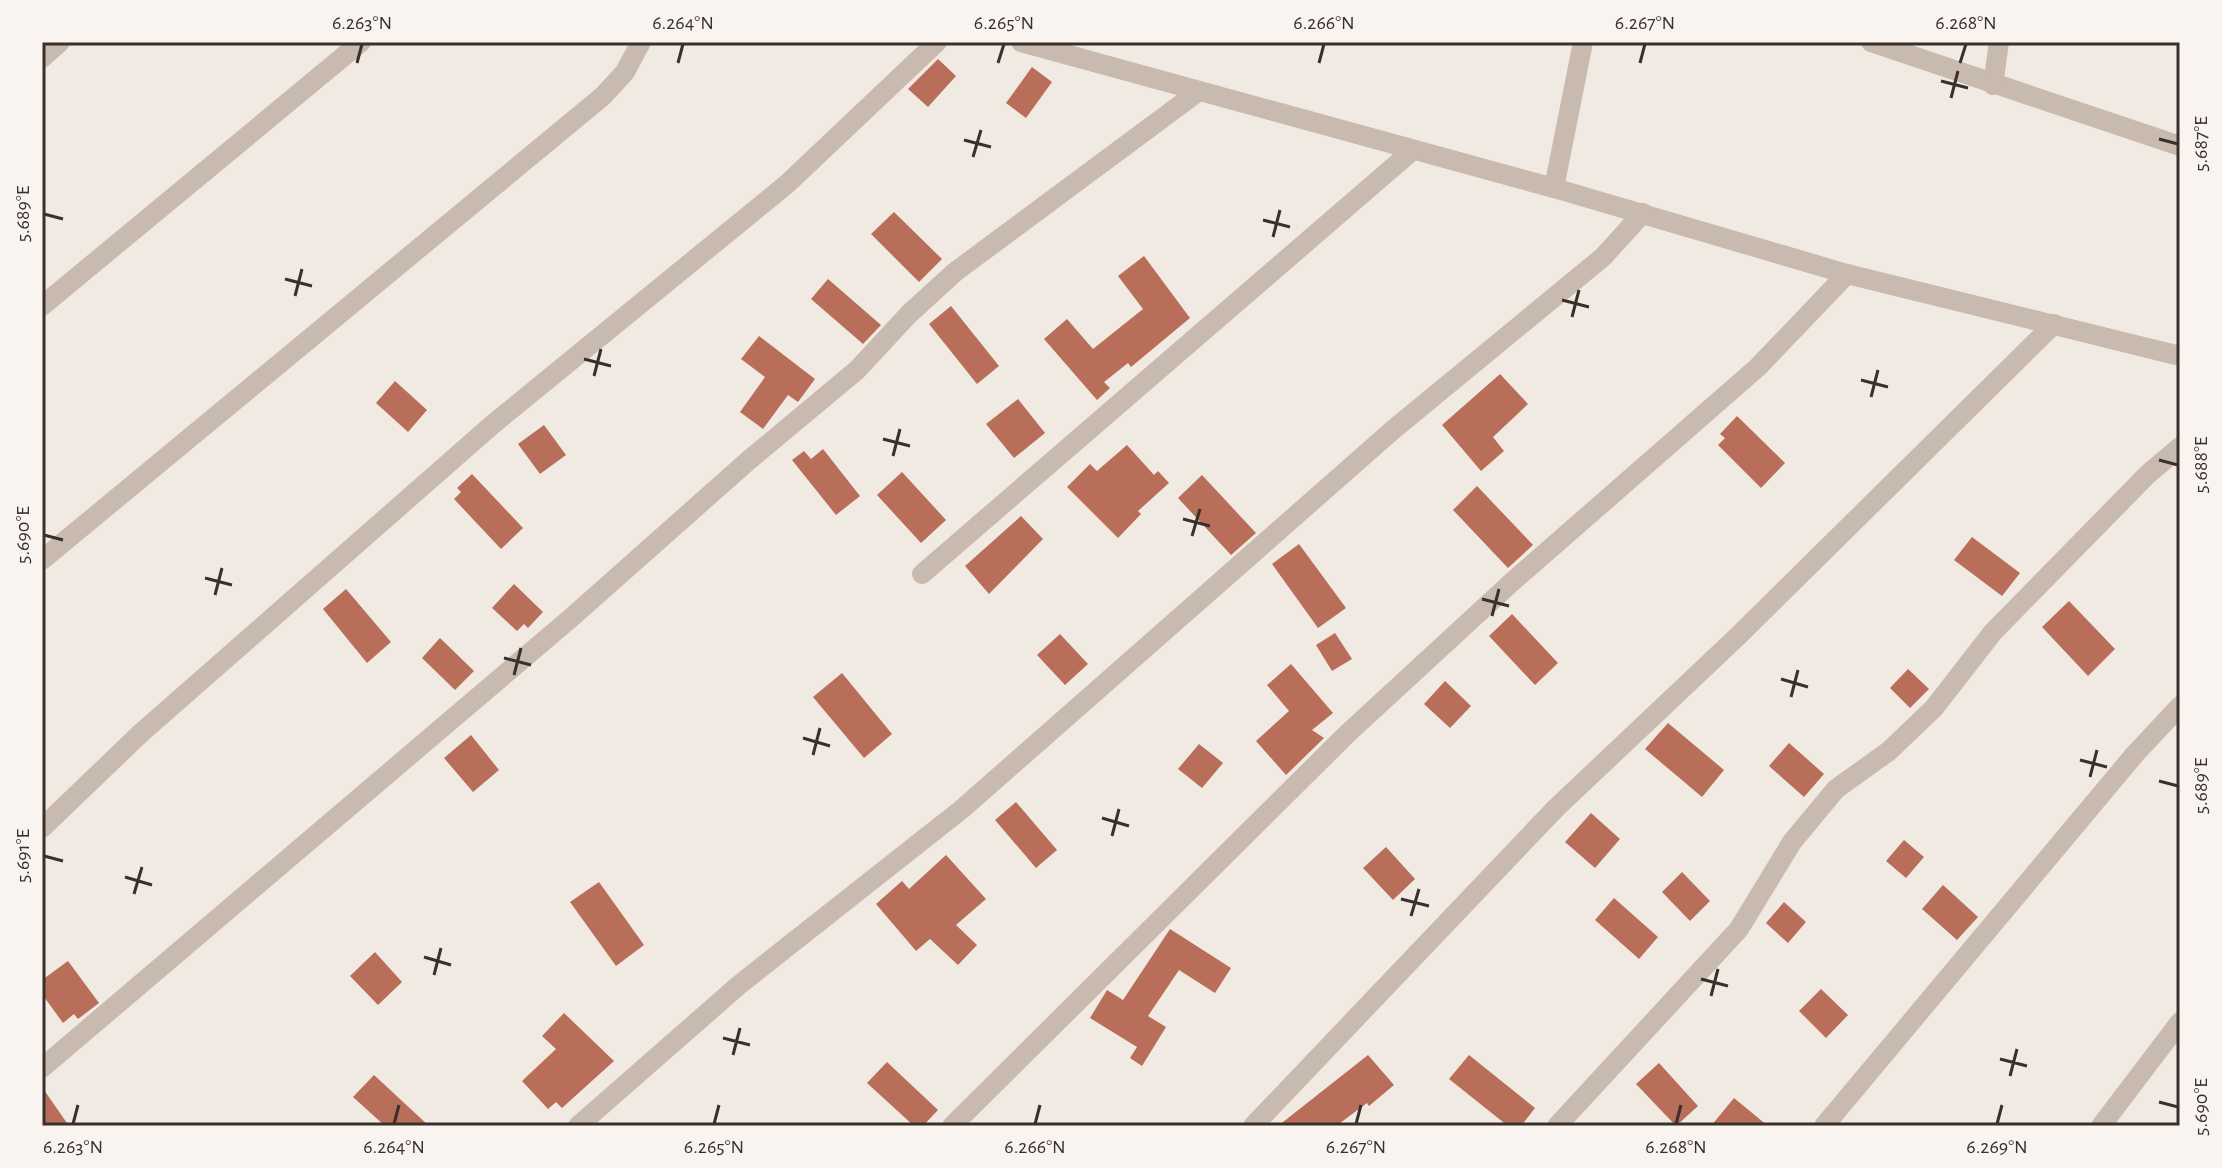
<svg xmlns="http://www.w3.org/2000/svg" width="2222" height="1168" font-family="'Alegreya Sans',sans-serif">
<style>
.building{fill:#b96e59}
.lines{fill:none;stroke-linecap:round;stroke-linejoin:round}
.minor{stroke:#c9baaf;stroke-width:20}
.ticks{fill:none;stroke:#38302c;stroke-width:3}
.neatline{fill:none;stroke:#38302c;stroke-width:3}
.ticks-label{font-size:20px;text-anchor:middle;fill:#38302c}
</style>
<rect width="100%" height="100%" fill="#f1eae2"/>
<g class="building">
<polygon points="938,59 956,76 928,107 908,89"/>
<polygon points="1032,67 1052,82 1026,118 1006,103"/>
<polygon points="894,212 942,259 919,282 871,234"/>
<polygon points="1144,256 1190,318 1131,367 1128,363 1104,382 1110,388 1097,400 1044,339 1067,319 1093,349 1143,309 1118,276"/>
<polygon points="828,279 881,325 863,344 811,299"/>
<polygon points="951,306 999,366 977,384 929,324"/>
<polygon points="759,336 815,379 798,402 788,395 763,429 740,412 765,377 741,359"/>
<polygon points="1500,374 1528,404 1493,437 1504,451 1481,471 1442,425"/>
<polygon points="395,381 427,410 408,432 376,403"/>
<polygon points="1018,399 1045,433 1014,458 986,424"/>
<polygon points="1737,416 1785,463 1761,488 1718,445 1725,438 1720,434"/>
<polygon points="544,425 566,455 540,474 518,444"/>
<polygon points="1127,445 1154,475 1158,471 1169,483 1138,511 1141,514 1118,538 1067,487 1090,464 1097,471"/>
<polygon points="823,449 860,496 836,515 792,460 804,451 811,459"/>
<polygon points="902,472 946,520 921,543 877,495"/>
<polygon points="472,474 523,528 501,549 454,499 461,492 457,488"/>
<polygon points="1202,475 1256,533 1231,555 1178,498"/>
<polygon points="1477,486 1533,545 1508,568 1453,510"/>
<polygon points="1021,516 1043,539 989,594 965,566"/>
<polygon points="1972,537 2020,573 2002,596 1954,560"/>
<polygon points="1299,544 1346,608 1318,628 1272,564"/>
<polygon points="514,584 543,612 528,628 524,624 517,631 492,608"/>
<polygon points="346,589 391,642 367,663 323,609"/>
<polygon points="2069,601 2115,649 2088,676 2042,627"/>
<polygon points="1512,614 1558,663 1535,685 1489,636"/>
<polygon points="1335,633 1352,659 1332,671 1316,645"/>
<polygon points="1060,634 1088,664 1065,685 1037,655"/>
<polygon points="440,638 474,671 455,690 422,658"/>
<polygon points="1291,664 1333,713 1312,730 1324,738 1286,775 1256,741 1289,711 1267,685"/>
<polygon points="1908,669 1929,689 1910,708 1890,688"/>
<polygon points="842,673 892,734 864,758 813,697"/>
<polygon points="1445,681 1471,706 1450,728 1424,704"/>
<polygon points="1668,723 1724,770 1702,797 1645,749"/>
<polygon points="471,735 499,770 473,792 444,758"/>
<polygon points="1789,743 1824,774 1804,797 1769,766"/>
<polygon points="1199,744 1223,763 1202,788 1178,769"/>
<polygon points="1016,802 1057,850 1036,868 995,820"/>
<polygon points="1591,813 1620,839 1595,868 1565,842"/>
<polygon points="1904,840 1924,857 1906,878 1886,861"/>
<polygon points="1386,847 1415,879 1393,900 1363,868"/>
<polygon points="946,855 986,899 956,925 977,945 958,965 930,939 916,951 876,904 902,881 909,889"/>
<polygon points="1682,872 1710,901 1690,921 1662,892"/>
<polygon points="599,882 644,945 616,966 570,902"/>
<polygon points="1943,885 1978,917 1957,940 1922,909"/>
<polygon points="1614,898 1658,937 1639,959 1595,920"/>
<polygon points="1784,902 1806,922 1788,943 1766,923"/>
<polygon points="1170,929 1231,968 1215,993 1179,970 1148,1016 1166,1027 1142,1066 1130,1058 1137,1047 1090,1018 1107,990 1123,1000"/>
<polygon points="375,952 402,982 378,1005 350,976"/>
<polygon points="68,961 99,1003 78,1019 74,1014 63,1023 42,994 42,980"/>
<polygon points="1821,989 1848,1015 1826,1038 1799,1011"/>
<polygon points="564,1013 614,1061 562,1108 556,1102 548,1109 522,1081 556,1049 542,1036"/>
<polygon points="1368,1055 1394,1085 1369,1106 1367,1103 1336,1126 1278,1126"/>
<polygon points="1469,1055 1535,1108 1521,1126 1508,1126 1449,1079"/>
<polygon points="887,1062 938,1110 923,1126 914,1126 867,1083"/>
<polygon points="1659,1063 1698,1106 1676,1126 1636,1084"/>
<polygon points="374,1075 429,1126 385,1126 353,1097"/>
<polygon points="42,1087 69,1126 42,1126"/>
<polygon points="1734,1098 1768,1126 1711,1126"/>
</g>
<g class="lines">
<g class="minor">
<polyline points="1021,42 1554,188"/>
<polyline points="1583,42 1554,188 1847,274 2180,356"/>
<polyline points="1871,42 2180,146"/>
<polyline points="42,58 60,42"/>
<polyline points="1993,85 1999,42"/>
<polyline points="42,306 361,42"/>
<polyline points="42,560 603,96 625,72 641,42"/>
<polyline points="922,574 1413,150"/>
<polyline points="42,828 141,733 492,425 787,184 937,42"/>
<polyline points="42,1068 572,617 749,460 857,370 909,314 955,272 1199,91"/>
<polyline points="578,1126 739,985 962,809 1394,429 1603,257 1643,213"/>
<polyline points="952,1126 1347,734 1512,582 1758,367 1847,274"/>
<polyline points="1253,1126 1556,808 1738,636 2054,324"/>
<polyline points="1557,1126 1739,929 1792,842 1836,789 1889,751 1934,708 1993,632 2148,474 2180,447"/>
<polyline points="1824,1126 2135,754 2180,706"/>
<polyline points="2101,1126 2180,1022"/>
</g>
</g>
<path class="ticks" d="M357,63l5,-19M678,63l5,-19M998,63l6,-19M1319,63l5,-19M1640,63l5,-19M1960,63l6,-19M1941,81l27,7M1951,98l7,-27M2159,139l19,5M964,140l27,7M973,157l8,-27M44,214l19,5M1263,220l27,7M1273,237l7,-27M285,279l27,7M295,296l7,-27M1562,300l27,7M1572,317l7,-27M584,359l27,7M594,376l7,-27M1861,380l27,7M1871,397l7,-27M883,439l27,7M893,456l7,-27M2159,460l19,5M1183,519l27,7M44,535l19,5M1192,536l8,-27M205,578l27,7M215,595l7,-27M1482,599l27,7M1492,616l7,-27M504,658l27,7M514,675l7,-27M1781,679l27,8M1791,697l7,-27M803,738l27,8M813,755l7,-27M2080,760l27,7M2090,777l7,-27M2159,781l19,5M1102,818l27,8M1112,836l7,-27M44,856l19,5M125,877l27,8M134,894l8,-27M1401,899l28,7M1411,916l8,-27M424,957l27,8M434,975l7,-27M1701,979l27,7M1711,996l7,-27M723,1038l27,7M733,1055l7,-27M2000,1059l27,7M2010,1076l7,-27M2159,1102l19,5M73,1124l5,-19M394,1124l5,-19M714,1124l5,-19M1035,1124l5,-19M1356,1124l5,-19M1676,1124l5,-19M1997,1124l5,-19"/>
<rect width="2222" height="1168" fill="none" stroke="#f9f4ef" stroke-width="88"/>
<rect x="44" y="44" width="2134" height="1080" class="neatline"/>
<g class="ticks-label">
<text x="362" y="29">6.263°N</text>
<text x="683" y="29">6.264°N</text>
<text x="1004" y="29">6.265°N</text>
<text x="1324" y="29">6.266°N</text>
<text x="1645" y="29">6.267°N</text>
<text x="1966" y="29">6.268°N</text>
<text transform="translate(2200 144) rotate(-90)" y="7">5.687°E</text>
<text transform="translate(22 214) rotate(-90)" y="7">5.689°E</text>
<text transform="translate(2200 465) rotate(-90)" y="7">5.688°E</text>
<text transform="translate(22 535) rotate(-90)" y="7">5.690°E</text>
<text transform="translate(2200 786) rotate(-90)" y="7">5.689°E</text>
<text transform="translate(22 856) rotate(-90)" y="7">5.691°E</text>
<text transform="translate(2200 1107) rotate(-90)" y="7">5.690°E</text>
<text x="73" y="1153">6.263°N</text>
<text x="394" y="1153">6.264°N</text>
<text x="714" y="1153">6.265°N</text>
<text x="1035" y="1153">6.266°N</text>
<text x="1356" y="1153">6.267°N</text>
<text x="1676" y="1153">6.268°N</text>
<text x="1997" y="1153">6.269°N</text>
</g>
</svg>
